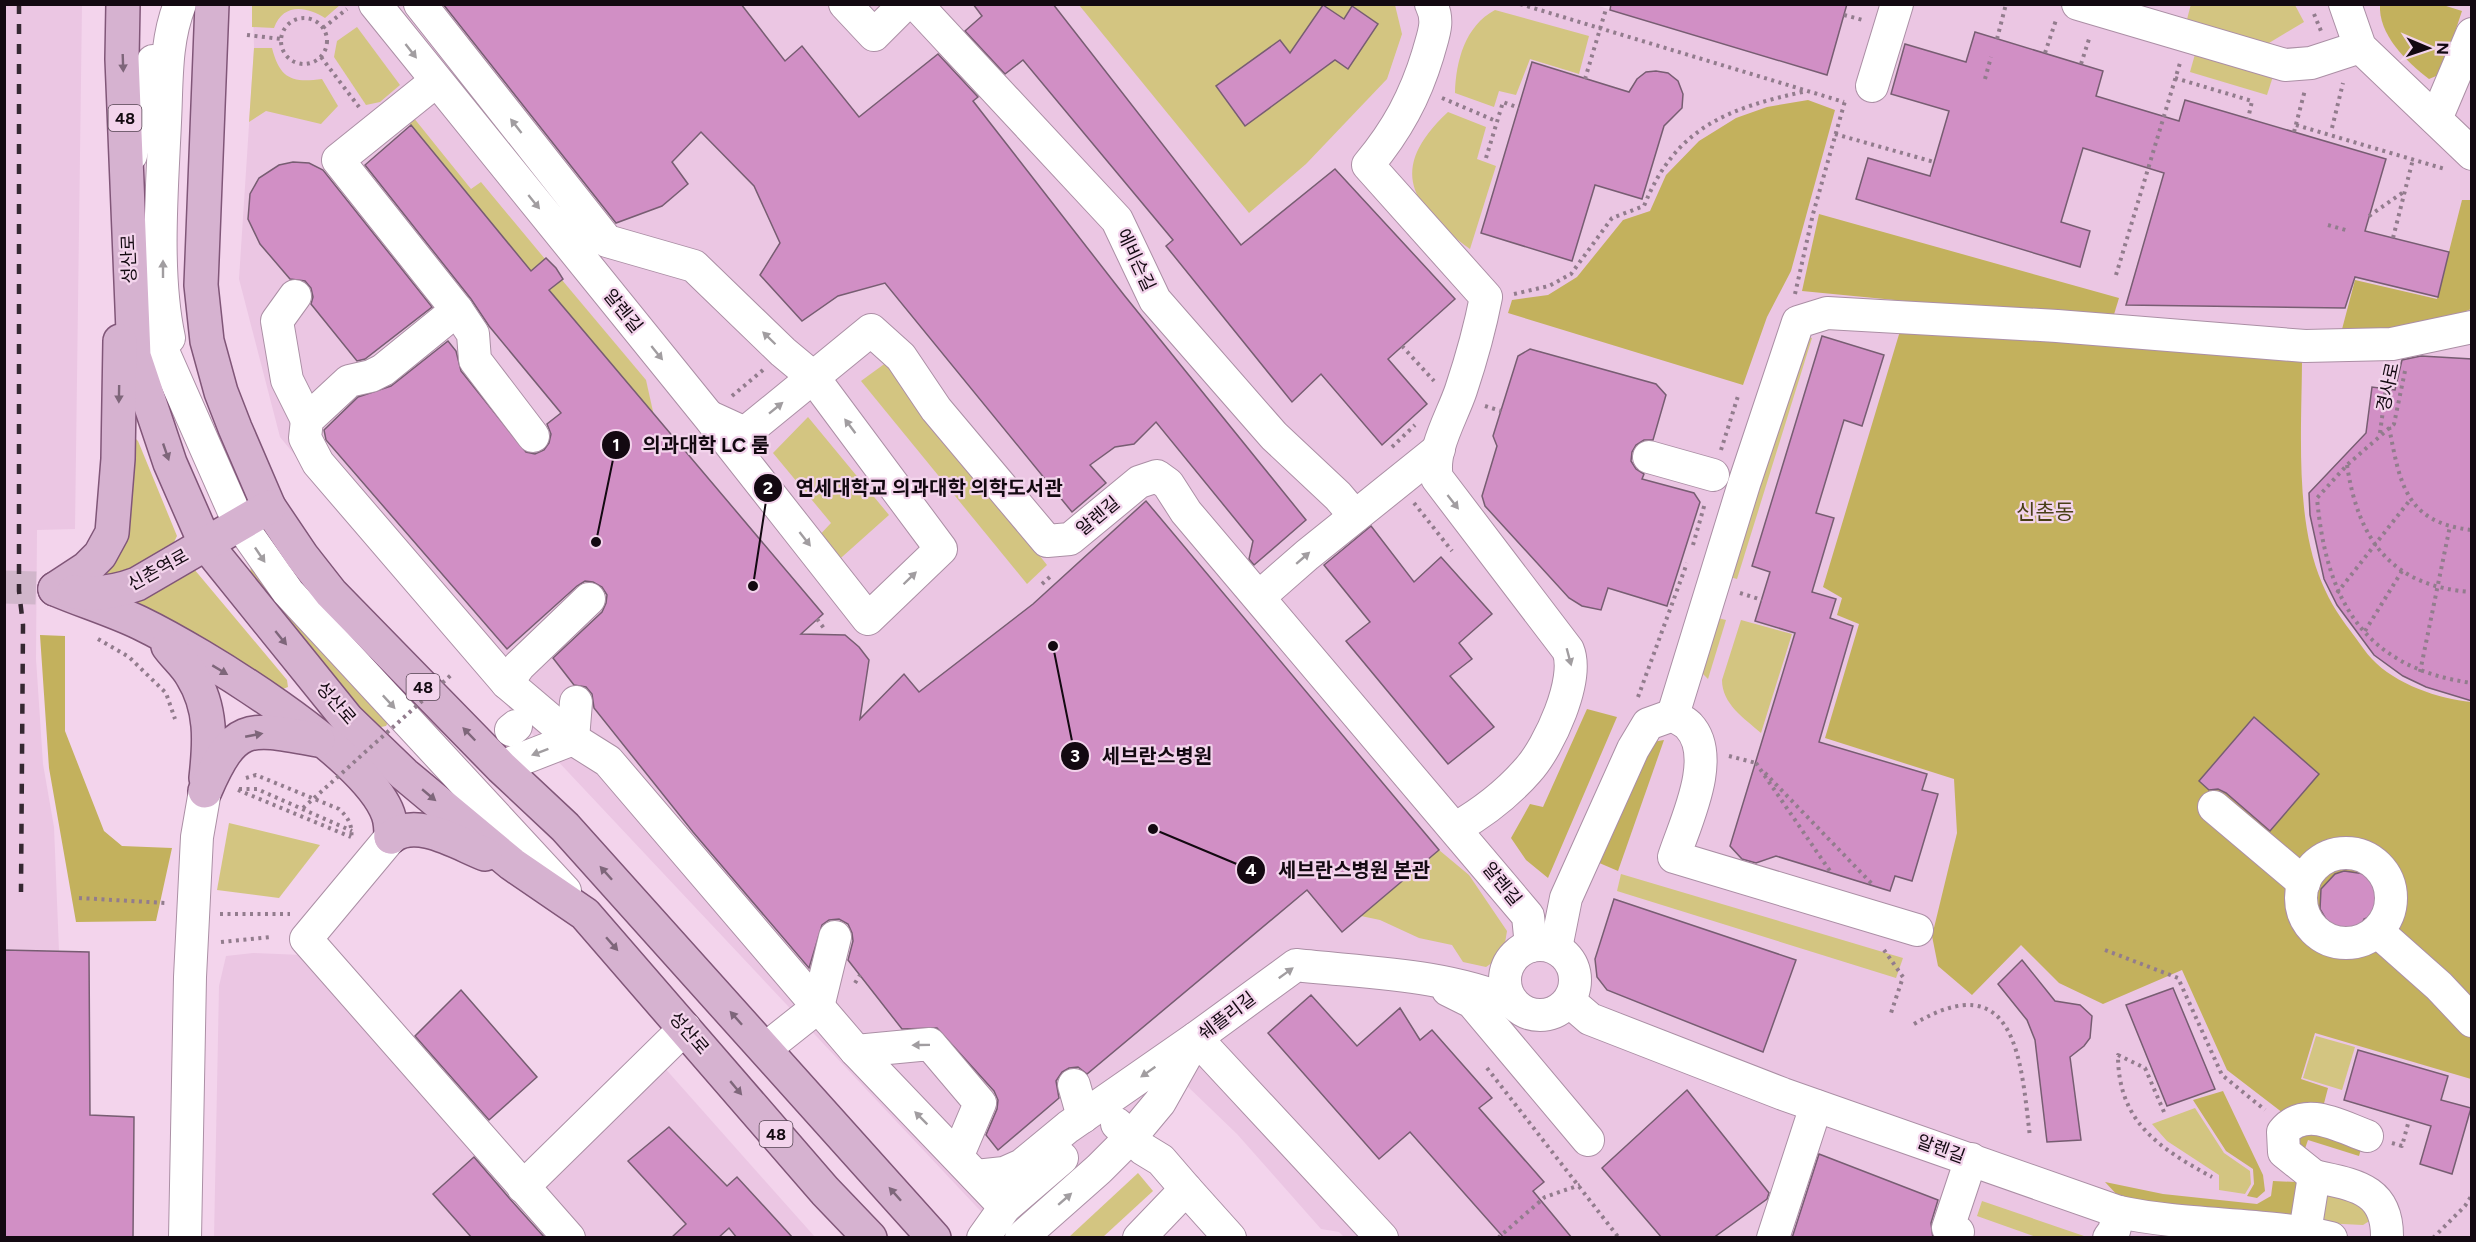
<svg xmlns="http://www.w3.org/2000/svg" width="2476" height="1242" font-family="Figtree,'Noto Sans KR',sans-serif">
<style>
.built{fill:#ebc6e3}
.green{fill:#d3c581}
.forest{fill:#c3b15d}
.building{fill:#d18fc5;stroke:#775d72;stroke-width:1.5}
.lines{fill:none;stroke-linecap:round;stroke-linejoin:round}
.major-tunnel{stroke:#d1b6cb;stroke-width:33;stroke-dasharray:33 16;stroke-linecap:butt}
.minor-casing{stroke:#ab8fa5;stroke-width:34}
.major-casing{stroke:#805678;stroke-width:36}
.path{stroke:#927c8d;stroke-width:4;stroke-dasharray:3 4.5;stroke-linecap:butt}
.minor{stroke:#fff;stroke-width:32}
.major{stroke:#d6b2d0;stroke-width:33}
.rail{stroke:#352832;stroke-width:4.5;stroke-dasharray:10 10;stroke-linecap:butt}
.path-bridge{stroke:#927c8d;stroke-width:4;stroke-dasharray:3 4.5;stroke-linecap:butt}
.oneway{fill:#a19da0}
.oneway2{fill:#7e667a}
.labels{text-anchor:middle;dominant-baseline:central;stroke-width:4.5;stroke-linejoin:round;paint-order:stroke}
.shield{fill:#f3d4ec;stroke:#564653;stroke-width:1.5}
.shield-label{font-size:16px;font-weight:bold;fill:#130911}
.street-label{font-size:18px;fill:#130911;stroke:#f3d4ec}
.quarter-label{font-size:21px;fill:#483f16;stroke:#f3d4ec}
.leader{fill:none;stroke:#130911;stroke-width:2}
.callout-dot{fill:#130911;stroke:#f3d4ec;stroke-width:2}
.mark-label{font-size:18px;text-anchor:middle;font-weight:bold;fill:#fff}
.callout-label{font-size:20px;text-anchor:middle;font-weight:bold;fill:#130911;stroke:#f3d4ec;stroke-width:4.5;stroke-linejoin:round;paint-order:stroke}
</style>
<rect width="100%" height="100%" fill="#f3d4ec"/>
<g class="built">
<polygon points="5,4 82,5 75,529 37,530 36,659 43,764 54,827 59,951 5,950"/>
<polygon points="1592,4 1826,75 1847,5 2471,5 2471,1237 1344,1237 1339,1232 1321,1229 1237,1134 1184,1083 1021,1237 1005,1237 522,723 407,592 280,437 239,279 254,48 253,5"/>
<polygon points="253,953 302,955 558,1238 214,1238 219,986 226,956"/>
<polygon points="663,1066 815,1237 579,1237 537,1192"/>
</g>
<g class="green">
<polygon points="2191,4 2295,5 2304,22 2259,49 2185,27"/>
<path d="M252,5v-1l88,1 -15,13c-19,-12 -42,-15 -51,10l-22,-1z"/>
<polygon points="1079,5 1395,5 1402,34 1387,79 1306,164 1249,213"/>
<path d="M1495,10l94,26 -10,38 -49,-15 -14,36 -17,-4 -5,16 -39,-14c1,-32 10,-67 40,-83z"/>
<polygon points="357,27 400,85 380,102 366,105 334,57 337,41"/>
<polygon points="2197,47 2275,70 2267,95 2190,72"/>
<path d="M254,48h18c8,31 20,35 50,31l16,27 -17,18 -55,-13 -17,11z"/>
<polygon points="409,112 471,189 481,182 545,259 531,271 403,116"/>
<path d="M1448,112l38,15 -9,32 19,7 -26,83c-58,-43 -84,-79 -22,-137z"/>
<polygon points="562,280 646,380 654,416 549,290"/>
<polygon points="1805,336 1812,338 1737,579 1730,577"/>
<polygon points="887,362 1047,565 1027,584 861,381"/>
<polygon points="808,417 889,515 833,565 815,540 831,523 773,453"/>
<polygon points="131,434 138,441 177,536 174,542 115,579 105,576 116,562 121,548"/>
<polygon points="251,566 390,719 386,726 376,728 372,724 250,574"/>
<polygon points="194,569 287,680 288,687 283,689 276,686 163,615 134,605 135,599"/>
<polygon points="1718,618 1726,620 1708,679 1701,672"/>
<path d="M1741,620l51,14 -31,99c-17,-15 -39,-29 -39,-53z"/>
<polygon points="229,823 320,845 279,898 217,890"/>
<polygon points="1439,850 1469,875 1507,931 1503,955 1486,967 1463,962 1452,945 1419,938 1380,920 1361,916"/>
<polygon points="1621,874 1903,958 1896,978 1617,891"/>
<polygon points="2316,1036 2355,1047 2342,1090 2303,1078"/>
<polygon points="2195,1108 2224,1153 2250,1171 2251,1184 2245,1194 2219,1190 2219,1175 2167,1141 2152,1124"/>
<polygon points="1138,1173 1153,1191 1103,1237 1069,1237"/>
<polygon points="2324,1191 2364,1201 2371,1220 2363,1225 2322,1223"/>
<polygon points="1982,1201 2084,1236 2036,1237 1977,1216"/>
</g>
<g class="forest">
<path d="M2380,4l63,1 19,6 -21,63 -12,5c-22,-17 -51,-44 -49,-75z"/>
<polygon points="1808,100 1835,110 1791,271 1767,317 1743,385 1508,313 1512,300 1548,295 1577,277 1623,220 1650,211 1666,175 1699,141 1736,118 1767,107"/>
<polygon points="2462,200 2471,200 2471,309 2431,326 2341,333 2355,280 2437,299"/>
<polygon points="1819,214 2119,298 2112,321 1802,291"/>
<path d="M1900,331l402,25c0,69 -8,163 20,227 8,20 20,37 33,54 6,8 11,16 17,22 23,25 67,40 99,43v377l-156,-46 -14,46 27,9 -7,27 -38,-2 -56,-43 -45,-100 -79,34 -44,-21 -38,-38 -49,50 -34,-29 -6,-30 25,-103 -3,-54 -129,-41 34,-114 -22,-9 5,-17 -19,-11z"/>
<polygon points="40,635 65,636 65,731 104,831 122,846 172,848 156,921 76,922 49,768"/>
<polygon points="1587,709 1617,717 1548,878 1526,860 1511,838 1530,804 1543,807"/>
<polygon points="1664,740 1618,871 1597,862 1647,743"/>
<polygon points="2223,1091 2263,1175 2265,1191 2257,1198 2247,1196 2254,1184 2253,1169 2226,1151 2193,1100"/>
<polygon points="2294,1127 2363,1142 2359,1156 2308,1140 2302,1157"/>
<polygon points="2273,1181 2297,1182 2294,1216 2268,1217 2120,1198 2105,1182 2163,1194 2257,1204 2271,1196"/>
</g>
<g class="building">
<polygon points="443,4 741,4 785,61 802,46 859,117 938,54 978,97 973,101 1124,295 1306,520 1254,565 1249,559 1253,541 1156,422 1134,444 1115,447 1090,465 1106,483 1072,512 885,283 838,296 802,321 760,275 780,243 754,186 701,132 672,162 688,184 662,206 616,223"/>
<polygon points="973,4 1053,4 1241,245 1335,169 1455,299 1388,359 1427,404 1382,445 1321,374 1292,402 1166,246 1173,240 1023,60 1005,74 965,31 982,16"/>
<polygon points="1611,4 1847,4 1827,75 1610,10"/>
<polygon points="1323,5 1344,19 1352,6 1378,24 1348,69 1335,60 1245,126 1216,86 1280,40 1290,53"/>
<polygon points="1975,32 2103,71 2096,96 2179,121 2185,100 2386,159 2365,231 2449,252 2438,297 2355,277 2345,308 2126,305 2164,173 2083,148 2061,222 2090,231 2080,267 1856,199 1868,158 1930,176 1949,111 1891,94 1905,44 1966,62"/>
<polygon points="1532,62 1629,92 1637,79 1646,72 1656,71 1668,73 1678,81 1683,94 1682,108 1664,126 1642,199 1595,185 1572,261 1481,233"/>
<polygon points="411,125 531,271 546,258 556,268 563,279 549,290 823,614 801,634 845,635 859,647 869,660 860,719 904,674 919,692 1033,604 1146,501 1439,850 1342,932 1307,890 1087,1074 1078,1067 1069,1068 1062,1072 1056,1081 1059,1098 998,1150 986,1135 997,1109 998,1100 994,1091 937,1028 902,1029 848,960 853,941 852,933 848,924 839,919 829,920 822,925 809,968 693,832 594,708 592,694 586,687 574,685 553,658 602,612 606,603 607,595 602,587 593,582 585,581 577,586 507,649 326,440 324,430 358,397 391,386 448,341 456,351 461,371 526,452 535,454 544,450 549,443 551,434 547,424 561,413 489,326 471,299 365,165"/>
<polygon points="293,162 309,163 323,170 432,307 365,359 357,361 311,304 313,297 311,288 305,281 290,279 260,244 248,219 250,194 259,178 279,165"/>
<polygon points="1822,336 1884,355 1862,426 1844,420 1816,513 1834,518 1812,592 1836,599 1830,618 1853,626 1819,742 1927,774 1922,790 1938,794 1912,881 1895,876 1890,891 1776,856 1756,863 1742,859 1730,846 1795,633 1755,621 1770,572 1752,566"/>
<polygon points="1530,349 1656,384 1666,395 1653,440 1644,440 1636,445 1632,452 1631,461 1636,469 1644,474 1642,479 1694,493 1700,502 1667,606 1608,588 1601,610 1582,606 1569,598 1485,506 1482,496 1497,446 1493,436 1518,356"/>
<polygon points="2421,356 2472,359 2472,701 2426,687 2403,676 2374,655 2337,605 2324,579 2310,515 2309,493 2366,433 2372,387 2395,390 2402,360"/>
<polygon points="1371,526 1414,582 1441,557 1492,614 1459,643 1472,659 1450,676 1494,727 1448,764 1346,641 1370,622 1324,565"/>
<polygon points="2254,717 2319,774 2270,831 2226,793 2218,789 2209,790 2199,781"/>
<polygon points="2344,871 2365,874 2379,889 2380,910 2379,913 2364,919 2359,932 2349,933 2330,926 2320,909 2321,889 2335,874"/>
<polygon points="1614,899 1796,960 1763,1052 1607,990 1597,977 1595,959"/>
<polygon points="4,950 89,952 90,1115 134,1117 133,1238 4,1238"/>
<polygon points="2022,960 2055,1001 2080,1005 2092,1016 2090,1038 2084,1046 2070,1057 2081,1140 2047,1142 2035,1040 2027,1020 1998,984"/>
<polygon points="2173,988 2215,1089 2167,1106 2126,1005"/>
<polygon points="461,990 537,1077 489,1120 415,1036"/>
<polygon points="1311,995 1357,1046 1400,1008 1420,1040 1432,1030 1492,1098 1479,1108 1544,1182 1533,1191 1572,1238 1504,1238 1410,1132 1379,1159 1268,1033"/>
<polygon points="2358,1050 2448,1076 2441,1100 2471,1108 2452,1174 2420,1164 2431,1126 2344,1100"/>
<polygon points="1687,1090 1769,1193 1767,1199 1713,1238 1662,1238 1602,1168"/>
<polygon points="669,1127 727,1186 737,1177 793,1238 737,1238 729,1228 718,1238 671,1238 686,1224 628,1161"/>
<polygon points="1819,1154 1938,1200 1931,1223 1933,1238 1792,1238"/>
<polygon points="474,1157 510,1199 545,1238 472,1238 433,1194"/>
</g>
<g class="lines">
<polyline class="major-tunnel" points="4,587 36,588"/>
<defs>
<g id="minor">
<polyline points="375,4 709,417 868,619 941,549 813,377 783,352 694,266 607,241 420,4"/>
<polyline points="845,4 874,35 905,4"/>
<polyline points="916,4 1117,220 1155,300 1274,436 1338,496 1355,516"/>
<path d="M1431,4c9,18 2,31 -3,50 -13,43 -31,76 -60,111l118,132c-6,31 -15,63 -25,93 -9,27 -30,60 -24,88l131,172c12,29 -19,97 -40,120 -20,23 -46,43 -72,58"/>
<polyline points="2078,4 2285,65 2311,63 2360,47"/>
<polyline points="2345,4 2360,47 2472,154"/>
<polyline points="435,82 338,160 457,310 383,370 371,376 349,381 307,420 305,438 318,463 507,683 573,739"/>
<polyline points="1872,86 1897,4"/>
<polyline points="2436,119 2472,34"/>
<polyline points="131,155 153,61"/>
<polyline points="132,281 238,521 288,592 565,891"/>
<polyline points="295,296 277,321 287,380 307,420"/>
<polyline points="457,310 473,334 475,360 533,436"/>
<path d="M169,338c-14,-65 -7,-148 -4,-216 2,-39 0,-81 15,-118"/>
<polyline points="710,417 745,433 871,330 901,357 936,409 1047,541 1070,539 1139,482 1157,476 1168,484 1186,512 1528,916 1531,946"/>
<polyline points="1649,457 1713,475"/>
<polyline points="1259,597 1307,555 1439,449"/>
<polyline points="507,683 519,666 589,599"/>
<polyline points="1673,715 1744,484 1798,322 1827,313 2057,326 2305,346 2392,344 2472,327"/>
<path d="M1673,715c5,4 13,7 16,11 29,31 -4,97 -15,131l243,73"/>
<polyline points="511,730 516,726"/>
<polyline points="573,739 576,702"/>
<polyline points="501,767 573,739 608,761 856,1051 1005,1207"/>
<polyline points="2214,807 2304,883"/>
<polyline points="391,837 306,939 569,1238"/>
<circle cx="2346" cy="898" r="45"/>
<polyline points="2377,931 2439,986 2472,1021"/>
<circle cx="1540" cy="980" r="35"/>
<polyline points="1556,948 1566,898 1633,749 1648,724 1673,715"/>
<polyline points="1448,990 1472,1002 1588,1140"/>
<path d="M1569,1001l21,18 193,75 336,118c70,15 143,10 212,26"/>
<polyline points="765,1049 818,1007 835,937"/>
<polyline points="856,1051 930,1044 980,1103 958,1155"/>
<polyline points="1074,1085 1083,1117"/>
<polyline points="1117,1124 1143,1149 1161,1160 1186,1189"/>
<polyline points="976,1176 1004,1173 1022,1165 1068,1127 1196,1038 1382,1238"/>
<path d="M2314,1176l-30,-24 -1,-20c22,-27 56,-6 84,4"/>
<polyline points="523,1187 685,1028"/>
<polyline points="1958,1232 1948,1228 1971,1159"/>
<path d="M2305,1232l9,-56c40,9 74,12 73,62"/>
<polyline points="185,1238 190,977 197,837 205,791"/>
<polyline points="983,1238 1005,1207 1062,1158"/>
<path d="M1021,1238l78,-69 31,-31 30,-36 36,-64 100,-73c72,8 150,9 217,38"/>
<polyline points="1139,1238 1186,1189 1230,1238"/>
<polyline points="1773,1238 1816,1106"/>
<polyline points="2109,1238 2114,1231 2119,1212"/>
</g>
<g id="major">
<polyline points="123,4 122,59 134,356 170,463 205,543 348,720 404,774 512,864 585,914 825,1191 870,1238"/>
<polyline points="212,4 201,285 207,341 221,392 235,428 269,507 302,556 331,593 501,767 565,827 934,1238"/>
<path d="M55,589c28,12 58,21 85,34 60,29 226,130 248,191 3,8 3,15 3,23"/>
<polyline points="55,589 87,568 100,555 112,533 118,459 120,341"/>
<path d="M74,592c23,3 42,0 63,-8l132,-77"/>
<path d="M168,646c7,10 18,19 24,30 20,32 18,66 14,102"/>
<path d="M205,791c30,-69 43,-64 113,-51"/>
<path d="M391,837c26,-20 68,7 94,17"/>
</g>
</defs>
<use href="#minor" class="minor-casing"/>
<use href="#major" class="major-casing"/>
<g class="path">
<polyline points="1520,4 1844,102"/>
<polyline points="2314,14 2321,31"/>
<polyline points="1844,15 1863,20"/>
<circle cx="304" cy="41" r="23"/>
<polyline points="323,28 347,9"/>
<polyline points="247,35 281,39"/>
<polyline points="1997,39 2006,4"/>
<polyline points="2045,53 2056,20"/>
<polyline points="321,57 359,107"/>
<polyline points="2081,64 2090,36"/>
<polyline points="2175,78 2252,101 2248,119"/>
<polyline points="1585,79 1606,9"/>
<polyline points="1985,79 1991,57"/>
<polyline points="1442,98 1496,121"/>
<polyline points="2296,125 2445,169"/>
<polyline points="2332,128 2343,83"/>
<polyline points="2294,132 2305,90"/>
<polyline points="1835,134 1934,162"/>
<polyline points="1486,158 1503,102 1519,108"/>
<polyline points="2369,216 2405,191"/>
<polyline points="2328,225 2349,231"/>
<polyline points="2393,238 2413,159"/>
<polyline points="2116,275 2180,63"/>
<path d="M1514,294l35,-8 22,-12 41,-56 32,-12c32,-80 85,-98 163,-115"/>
<polyline points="1795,294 1813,214 1845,101"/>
<polyline points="1402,346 1434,381"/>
<path d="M2405,371l-11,53 -47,41 -30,33c9,101 46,170 155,185"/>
<polyline points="732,396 763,370"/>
<polyline points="1485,406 1501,411"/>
<path d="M2389,427c11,56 16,96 83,103"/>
<polyline points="2380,433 2388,372"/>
<polyline points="1392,447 1415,425"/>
<polyline points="1721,450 1738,396"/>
<path d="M2347,465c11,75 45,122 125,127"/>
<polyline points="1414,503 1452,551"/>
<polyline points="1693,545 1705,503"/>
<polyline points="1042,584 1052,575"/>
<polyline points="1740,593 1762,600"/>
<polyline points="2337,593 2410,500"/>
<polyline points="817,619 826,631"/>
<polyline points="2365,631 2402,571"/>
<polyline points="98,639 129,657 166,693 175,719"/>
<polyline points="2420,672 2450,526"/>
<polyline points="1638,697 1687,563"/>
<polyline points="1729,756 1756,763"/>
<polyline points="1756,763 1832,874"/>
<polyline points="1765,773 1874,886"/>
<path d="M246,778l10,-3 83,34c10,9 14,17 12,31"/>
<polyline points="239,789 257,789 352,831"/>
<polyline points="238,790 351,837"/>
<polyline points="79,898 166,903"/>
<polyline points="220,914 290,914"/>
<polyline points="221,942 271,937"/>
<polyline points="1884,950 1903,977 1890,1016"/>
<polyline points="2105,950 2178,978 2222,1075 2265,1110"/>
<polyline points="855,983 860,975"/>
<path d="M1914,1024c103,-61 107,38 116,113"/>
<polyline points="1487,1068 1619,1238"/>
<path d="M2164,1112l-19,-44 -27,-13c0,67 41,93 94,122"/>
<polyline points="2392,1143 2402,1146 2409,1120"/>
<polyline points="1498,1238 1545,1197 1580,1185"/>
<polyline points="2433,1238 2465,1206 2472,1195"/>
</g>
<use href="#minor" class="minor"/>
<use href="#major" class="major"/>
<polyline class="rail" points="19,4 19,591 23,625 21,892"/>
<polyline class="path-bridge" points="303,808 451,675"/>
</g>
<defs><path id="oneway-solid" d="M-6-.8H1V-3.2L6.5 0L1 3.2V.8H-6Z" transform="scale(1.5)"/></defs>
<g class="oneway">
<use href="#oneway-solid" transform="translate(411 51) rotate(52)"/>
<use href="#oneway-solid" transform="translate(516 126) rotate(-128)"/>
<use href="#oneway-solid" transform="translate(534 202) rotate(51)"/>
<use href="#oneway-solid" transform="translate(163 269) rotate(-90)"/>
<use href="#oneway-solid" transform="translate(769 338) rotate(-136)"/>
<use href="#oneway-solid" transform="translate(657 353) rotate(51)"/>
<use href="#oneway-solid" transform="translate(776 408) rotate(-39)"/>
<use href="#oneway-solid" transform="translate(850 426) rotate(-127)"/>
<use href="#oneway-solid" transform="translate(1453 502) rotate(52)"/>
<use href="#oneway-solid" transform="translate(805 539) rotate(52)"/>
<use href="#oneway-solid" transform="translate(260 555) rotate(56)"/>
<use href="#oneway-solid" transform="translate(1303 558) rotate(-41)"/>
<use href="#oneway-solid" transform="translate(910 578) rotate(-44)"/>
<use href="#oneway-solid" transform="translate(1569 657) rotate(75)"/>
<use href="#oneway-solid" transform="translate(389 702) rotate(47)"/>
<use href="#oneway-solid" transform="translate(540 752) rotate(159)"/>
<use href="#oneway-solid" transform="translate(1286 973) rotate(-36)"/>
<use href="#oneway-solid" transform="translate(921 1045) rotate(179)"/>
<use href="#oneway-solid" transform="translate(1148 1072) rotate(145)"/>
<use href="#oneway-solid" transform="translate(921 1118) rotate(-135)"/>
<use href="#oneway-solid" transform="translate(1065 1199) rotate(-41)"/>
</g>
<g class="oneway2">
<use href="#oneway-solid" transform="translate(123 63) rotate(88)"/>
<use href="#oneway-solid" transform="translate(119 394) rotate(91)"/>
<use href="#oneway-solid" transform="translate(166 452) rotate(71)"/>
<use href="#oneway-solid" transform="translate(281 638) rotate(51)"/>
<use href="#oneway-solid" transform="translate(220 670) rotate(31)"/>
<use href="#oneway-solid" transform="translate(469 734) rotate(-134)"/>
<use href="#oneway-solid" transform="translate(254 735) rotate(-11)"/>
<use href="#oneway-solid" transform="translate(429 795) rotate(40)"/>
<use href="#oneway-solid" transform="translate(606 873) rotate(-132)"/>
<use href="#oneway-solid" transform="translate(612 944) rotate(49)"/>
<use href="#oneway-solid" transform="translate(736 1018) rotate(-132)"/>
<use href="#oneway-solid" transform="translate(736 1088) rotate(50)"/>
<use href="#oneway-solid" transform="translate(895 1194) rotate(-132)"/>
</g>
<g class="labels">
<g class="shield">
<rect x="108.5" y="105" width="33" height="26" rx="4.5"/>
<rect x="406.5" y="674" width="33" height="26" rx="4.5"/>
<rect x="759.5" y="1121" width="33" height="26" rx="4.5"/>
</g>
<g class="shield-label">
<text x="125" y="118">48</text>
<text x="423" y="687">48</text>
<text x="776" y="1134">48</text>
</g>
<g class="street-label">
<text transform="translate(129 259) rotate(-92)">성산로</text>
<text transform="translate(1136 260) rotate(65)">에비슨길</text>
<text transform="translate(623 311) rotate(51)">알렌길</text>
<text transform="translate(2388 387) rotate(-78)">경사로</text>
<text transform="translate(1098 516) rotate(-40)">알렌길</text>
<text transform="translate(158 570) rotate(-29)">신촌역로</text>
<text transform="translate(336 703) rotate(49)">성산로</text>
<text transform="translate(1502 884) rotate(51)">알렌길</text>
<text transform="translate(1227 1016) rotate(-37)">쉐플리길</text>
<text transform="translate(689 1033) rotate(49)">성산로</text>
<text transform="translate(1941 1149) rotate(20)">알렌길</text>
</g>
<g class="quarter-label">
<text x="2045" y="511">신촌동</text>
</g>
</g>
<path class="leader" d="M596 542L616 445M753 586L768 488M1053 646L1075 756M1153 829L1251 870"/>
<g class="callout-dot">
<circle cx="596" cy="542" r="6"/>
<circle cx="753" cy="586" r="6"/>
<circle cx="1053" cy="646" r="6"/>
<circle cx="1153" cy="829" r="6"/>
<circle cx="616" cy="445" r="15"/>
<circle cx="768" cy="488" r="15"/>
<circle cx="1075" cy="756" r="15"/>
<circle cx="1251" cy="870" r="15"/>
</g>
<g class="mark-label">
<text x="616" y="451">1</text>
<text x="768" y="494">2</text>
<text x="1075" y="762">3</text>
<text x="1251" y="876">4</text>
</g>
<g class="callout-label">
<text x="706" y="452">의과대학 LC 룸</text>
<text x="929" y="495">연세대학교 의과대학 의학도서관</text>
<text x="1157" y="763">세브란스병원</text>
<text x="1354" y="877">세브란스병원 본관</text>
</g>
<rect width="2476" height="1242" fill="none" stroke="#130911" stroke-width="12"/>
<g transform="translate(2428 48) rotate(92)" stroke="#f3d4ec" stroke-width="4.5" paint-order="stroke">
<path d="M0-4.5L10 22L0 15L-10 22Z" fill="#130911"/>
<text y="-9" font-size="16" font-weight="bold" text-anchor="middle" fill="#130911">N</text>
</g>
</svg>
